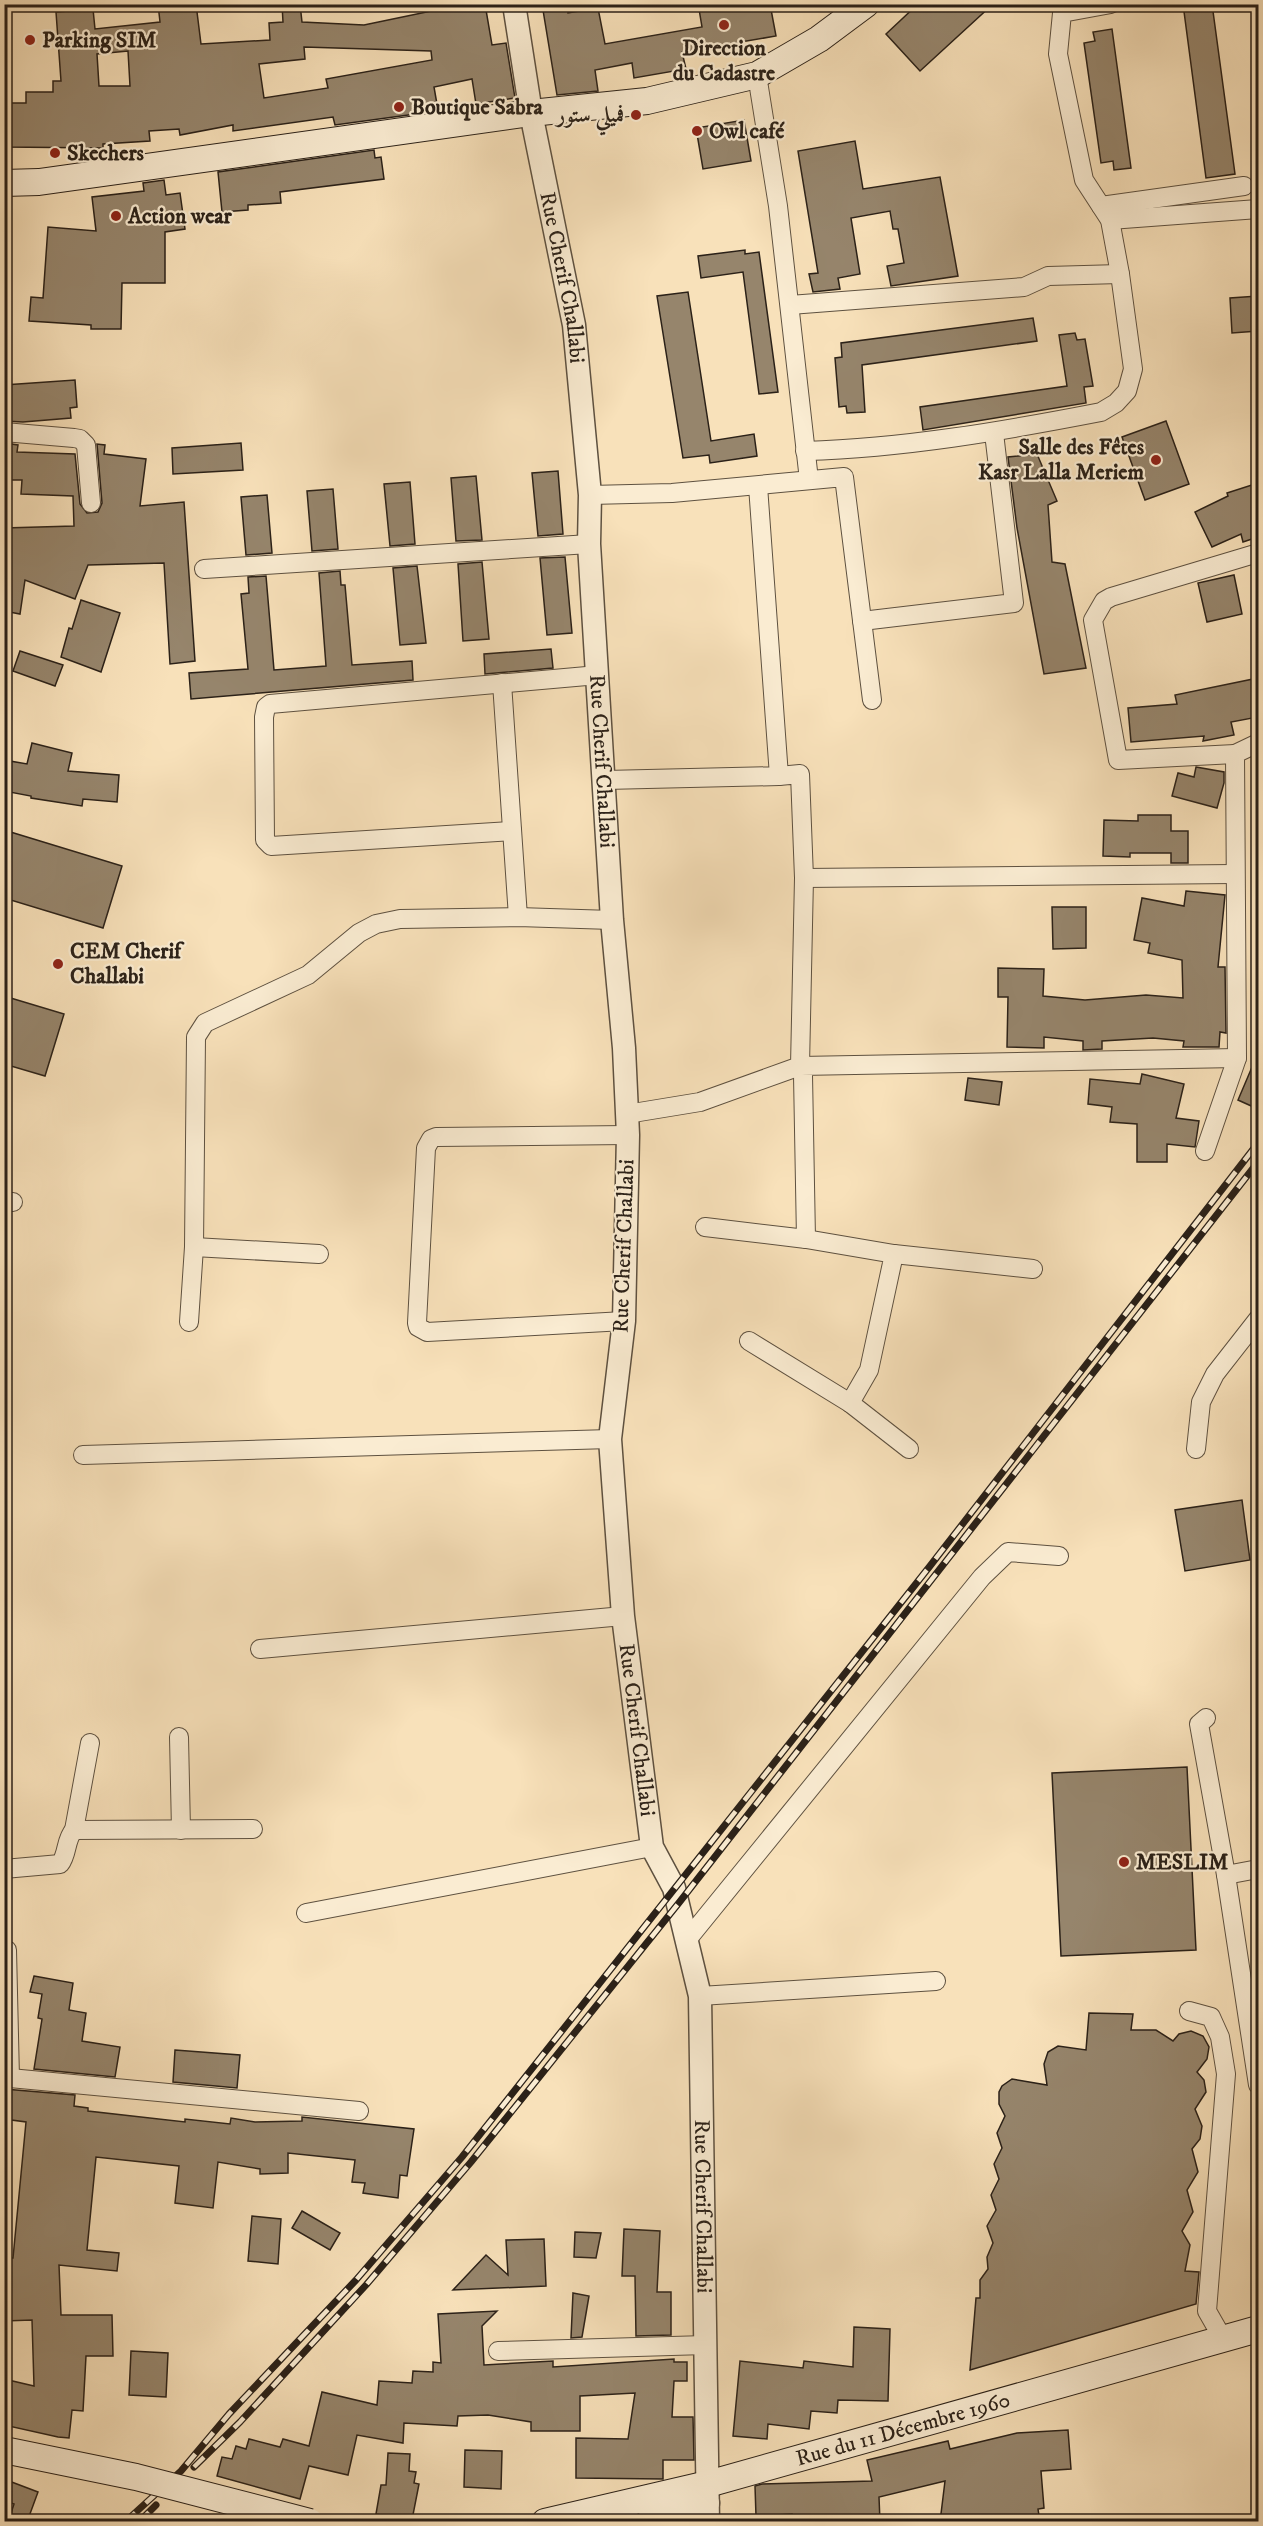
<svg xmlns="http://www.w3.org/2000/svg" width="1263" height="2526" font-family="'IM FELL DW Pica',Amiri,serif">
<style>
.building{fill:#96856c;stroke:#2b2118;stroke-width:1.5;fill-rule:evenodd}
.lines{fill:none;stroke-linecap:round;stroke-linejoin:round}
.minor-casing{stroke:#5e5140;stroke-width:20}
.tertiary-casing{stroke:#5e5140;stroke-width:25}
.secondary-casing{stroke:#2b2118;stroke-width:28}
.minor{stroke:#faecd2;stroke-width:18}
.tertiary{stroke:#faecd2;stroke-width:22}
.secondary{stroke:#faecd2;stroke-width:26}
.rail-casing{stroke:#2b2118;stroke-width:7}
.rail{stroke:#faecd2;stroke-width:4.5;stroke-dasharray:14;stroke-linecap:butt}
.secondary-bridge-casing{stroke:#2b2118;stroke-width:28;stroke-linecap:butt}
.secondary-bridge{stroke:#faecd2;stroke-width:26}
.poi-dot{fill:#8f2418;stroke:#faecd2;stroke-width:2}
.labels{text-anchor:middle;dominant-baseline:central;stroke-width:4.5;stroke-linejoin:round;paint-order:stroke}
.poi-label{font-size:22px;font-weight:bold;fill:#2b2118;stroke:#faecd2;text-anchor:start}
.street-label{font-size:22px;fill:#2b2118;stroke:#faecd2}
</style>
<rect width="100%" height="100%" fill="#f8e1ba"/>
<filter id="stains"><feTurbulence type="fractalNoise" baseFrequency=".00333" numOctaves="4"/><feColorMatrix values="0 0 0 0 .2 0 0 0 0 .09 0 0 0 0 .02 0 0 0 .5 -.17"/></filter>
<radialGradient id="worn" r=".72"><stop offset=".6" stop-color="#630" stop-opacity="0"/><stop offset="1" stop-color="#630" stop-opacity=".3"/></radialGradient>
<g class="building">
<path d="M158,4h38l5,40 69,-4 -1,-17 14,-1 -1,-18h18l2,18 62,3 101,-21h20l7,41 14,-2 9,55 -39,6 -4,-25 -38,8 4,23 -15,3 -88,12 -2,-8 -100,14v-6l-53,10 -1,-6 -30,2 1,10 -47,3v4l-99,-1v-44h22v-11h27v-11h8l-5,-69 37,-3 2,20 65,-7zM304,47l127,4 1,9 -106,19 2,9 -64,10 -5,-34 46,-5zM128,51l2,35h-31l-2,-32z"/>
<polygon points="542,4 567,4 568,13 598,8 605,44 702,27 699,9 727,4 770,4 776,36 682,52 686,69 634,78 632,63 595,70 598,91 557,95"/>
<polygon points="918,4 993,4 920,71 886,34"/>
<polygon points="1183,4 1212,4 1235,174 1206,178"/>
<polygon points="1112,29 1131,168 1114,170 1113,161 1101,163 1084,43 1095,41 1093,32"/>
<polygon points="744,120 751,161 703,169 696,128"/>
<polygon points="855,141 863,189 940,177 958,276 891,286 887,266 904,263 898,229 893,229 890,211 851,218 860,274 838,278 840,289 813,292 809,274 818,273 798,151"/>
<polygon points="374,150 375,158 381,157 384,179 280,192 281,203 248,205 248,210 222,212 218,172"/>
<polygon points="164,180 166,195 180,193 185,229 165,232 165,283 122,283 121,329 91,329 91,325 29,321 31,297 43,298 48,227 96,231 92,197 144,191 143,183"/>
<polygon points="745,250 745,254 759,252 778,392 759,394 743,272 701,278 698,256"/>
<polygon points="688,292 711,441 754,434 757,456 710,463 709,455 683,458 657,296"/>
<polygon points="1258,296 1258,331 1232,333 1230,298"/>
<polygon points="1033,318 1037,341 862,365 865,412 847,413 846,406 839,407 835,358 842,357 841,343"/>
<polygon points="1075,333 1077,340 1085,339 1093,386 1084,387 1086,403 923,430 920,407 1067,386 1059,335"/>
<polygon points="75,380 77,407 70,408 71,418 23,422 4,421 4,385"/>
<polygon points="1166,421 1189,484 1145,500 1122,437"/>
<polygon points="4,443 18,445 17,452 75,454 80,504 87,513 98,512 102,503 97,444 105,445 104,454 146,459 140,506 184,502 195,661 170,664 164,563 88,565 75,599 25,580 20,614 4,611 4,528 74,526 73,496 21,494 22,480 4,480"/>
<polygon points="241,443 243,470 173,474 172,448"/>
<polygon points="1037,454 1057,501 1048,505 1052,562 1065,564 1086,668 1044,674 1017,528 1008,457"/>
<polygon points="558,471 563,534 538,536 532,473"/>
<polygon points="476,476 482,540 456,541 451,478"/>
<polygon points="410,482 415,544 390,546 384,484"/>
<polygon points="1258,483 1258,537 1243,542 1241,534 1212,547 1195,512 1228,496 1227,493"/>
<polygon points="333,489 338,549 312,551 307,491"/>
<polygon points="267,495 272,553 246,555 241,497"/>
<polygon points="565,557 572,633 547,635 540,558"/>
<polygon points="482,562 489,639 463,641 458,564"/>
<polygon points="417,566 426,643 400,645 393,568"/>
<polygon points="340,571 341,585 345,585 352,665 412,661 413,680 191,699 189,673 248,669 241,594 249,593 248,577 266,576 274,670 326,666 319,573"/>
<polygon points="1234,575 1242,614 1207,622 1198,583"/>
<polygon points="81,600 120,613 101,672 61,657 69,628 72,629"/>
<polygon points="551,649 553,668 485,674 484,654"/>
<polygon points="20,651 63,665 55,686 13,671"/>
<polygon points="1258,678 1258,717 1231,722 1234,735 1203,741 1204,736 1131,742 1128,708 1177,704 1175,695"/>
<polygon points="32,743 72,753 68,771 119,775 117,802 83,799 82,806 31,798 31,796 4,791 4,760 27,764"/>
<polygon points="1196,767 1224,772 1224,783 1217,808 1172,796 1178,773 1194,777"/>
<polygon points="1138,815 1171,815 1171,831 1188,831 1188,863 1171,863 1171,853 1130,853 1130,857 1103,856 1104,820 1138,821"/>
<polygon points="4,830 122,866 103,928 4,898"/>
<polygon points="1186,891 1225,895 1218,967 1225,967 1226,1033 1220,1032 1219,1047 1183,1047 1184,1041 1153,1038 1102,1041 1102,1049 1083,1050 1083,1041 1044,1037 1044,1048 1007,1047 1008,997 998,997 998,968 1044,969 1043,996 1085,1000 1146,995 1183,998 1182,960 1148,953 1150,943 1134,940 1142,898 1184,906"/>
<polygon points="1052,907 1086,907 1086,948 1053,949"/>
<polygon points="4,996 64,1014 45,1076 4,1064"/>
<polygon points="1258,1053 1258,1109 1238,1100"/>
<polygon points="1142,1074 1184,1084 1176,1118 1199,1121 1195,1147 1167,1144 1167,1162 1137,1162 1137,1124 1110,1122 1112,1107 1088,1104 1090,1079 1140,1084"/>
<polygon points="968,1078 1002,1082 999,1105 965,1100"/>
<polygon points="1242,1500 1250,1560 1185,1571 1175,1510"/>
<polygon points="1187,1767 1196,1950 1061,1956 1052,1773"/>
<polygon points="34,1976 73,1983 69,2010 86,2013 82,2041 120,2047 115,2077 34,2069 42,2019 38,2018 42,1994 30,1992"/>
<polygon points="1089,2013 1133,2014 1131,2030 1156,2030 1173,2041 1179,2034 1191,2031 1203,2036 1209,2047 1207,2059 1197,2072 1204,2080 1206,2092 1195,2109 1202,2126 1200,2139 1192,2149 1198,2172 1187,2190 1193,2212 1182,2231 1190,2245 1185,2271 1199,2272 1196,2304 970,2370 976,2298 980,2298 980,2280 988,2269 987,2257 993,2243 987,2226 996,2210 991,2195 999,2179 994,2164 1002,2148 997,2133 1005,2116 999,2104 999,2092 1002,2086 1012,2079 1047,2085 1044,2064 1048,2052 1058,2046 1086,2050"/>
<polygon points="175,2050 240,2055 237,2088 173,2082"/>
<polygon points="4,2089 75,2095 74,2106 88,2108 88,2111 185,2122 185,2119 230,2124 231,2118 255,2122 302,2121 302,2117 414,2129 407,2176 400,2175 398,2198 363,2193 365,2183 352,2182 355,2160 288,2153 288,2173 260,2174 260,2169 218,2162 213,2208 175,2203 179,2166 96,2157 87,2250 119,2253 117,2271 59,2265 61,2315 112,2315 113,2356 86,2356 83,2411 72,2410 69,2438 58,2437 4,2425 4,2379 34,2386 32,2320 4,2321 4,2258 13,2258 26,2122 4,2119"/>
<polygon points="302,2211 340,2233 330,2250 292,2228"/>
<polygon points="252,2216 281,2219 278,2264 248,2261"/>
<polygon points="624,2229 660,2231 657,2292 671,2292 671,2335 636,2336 635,2276 622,2276"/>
<polygon points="575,2232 601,2233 596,2258 574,2257"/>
<polygon points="544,2239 546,2286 453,2290 486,2255 508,2275 506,2240"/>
<polygon points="573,2293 589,2296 582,2337 571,2338"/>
<polygon points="497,2311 482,2326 484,2365 553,2361 553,2367 674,2359 674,2362 687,2362 687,2381 674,2381 672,2417 693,2417 694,2460 663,2460 663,2479 576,2478 576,2438 628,2439 635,2393 580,2396 580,2431 531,2431 531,2422 488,2415 458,2416 457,2426 404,2423 403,2443 357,2435 348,2475 309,2466 300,2499 217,2476 222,2457 232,2459 236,2446 246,2449 249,2439 280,2447 283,2439 309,2446 322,2392 377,2405 379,2381 412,2383 413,2371 433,2372 433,2362 441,2363 438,2314"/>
<polygon points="854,2327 890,2329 888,2401 838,2400 837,2413 811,2411 809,2429 768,2424 767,2439 733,2436 740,2361 803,2368 804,2361 853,2367"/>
<polygon points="131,2351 168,2353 166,2397 129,2395"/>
<polygon points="1068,2430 1071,2469 1041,2471 1044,2508 1038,2509 1040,2522 940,2522 945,2481 879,2497 880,2522 792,2522 792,2514 756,2516 755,2486 762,2484 872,2481 867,2460 948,2441 950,2449 1017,2433"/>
<polygon points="465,2450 502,2451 501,2489 464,2487"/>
<polygon points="388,2453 410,2454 409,2471 416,2472 414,2483 419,2484 412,2520 376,2514 381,2485 386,2485"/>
<polygon points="9,2481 38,2492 27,2522 8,2522 14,2504 4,2501"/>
</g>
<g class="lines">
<defs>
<g id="minor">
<polyline points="757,75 778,206 809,480"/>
<polyline points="1101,206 1244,186"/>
<polyline points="1110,220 1258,209"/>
<polyline points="790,305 1024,287 1048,276 1120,274"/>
<polyline points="4,432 74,438 80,439 86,445 91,503"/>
<path d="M805,451c100,-3 198,-20 296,-39l15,-9 11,-12 6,-22 -13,-95 -10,-54 -26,-40 -26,-126 4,-41 49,-9"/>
<polyline points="590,495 672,493 844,477 872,700"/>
<polyline points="204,569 589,544"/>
<polyline points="862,621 1014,603 994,433"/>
<polyline points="502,683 518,917"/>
<polyline points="1235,754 1118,760 1093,620 1104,601 1111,597 1258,553"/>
<polyline points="605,780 779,776 758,486"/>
<polyline points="512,831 271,846 265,840 264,717 266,707 270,704 598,675"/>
<polyline points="804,878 1235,874"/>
<polyline points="627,1114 700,1102 800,1066 804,878 800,774 779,776"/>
<polyline points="1205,1151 1237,1058 1235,754 1258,743"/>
<polyline points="4,1202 13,1202"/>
<polyline points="705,1227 806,1239 803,1075 800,1066 1237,1058"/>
<polyline points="194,1247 319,1254"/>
<polyline points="894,1254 1033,1269"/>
<polyline points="624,1321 427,1332 418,1327 417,1323 426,1148 431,1139 436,1137 628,1135"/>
<polyline points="189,1322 194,1247 196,1037 205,1023 308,975 359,933 376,924 400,919 518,917 612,920"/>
<polyline points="749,1341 850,1403 869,1370 894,1254 806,1239"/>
<polyline points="850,1403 909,1449"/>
<polyline points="1196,1449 1201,1402 1215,1374 1258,1319"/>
<polyline points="83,1455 610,1439"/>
<polyline points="260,1649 623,1616"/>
<polyline points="1206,1718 1199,1724 1226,1875 1258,2085"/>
<polyline points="179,1737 181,1830"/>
<polyline points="74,1830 90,1743"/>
<path d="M4,1869l56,-5c8,-10 5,-24 14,-34l179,-1"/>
<polyline points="1226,1875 1258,1869"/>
<polyline points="306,1913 652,1847"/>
<polyline points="687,1940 982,1577 1008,1552 1059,1556"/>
<polyline points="700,1996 936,1981"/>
<polyline points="1189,2011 1211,2017 1220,2037 1226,2074 1207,2311 1223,2339"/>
<polyline points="4,2078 10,2078 7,1950"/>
<polyline points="10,2078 359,2111"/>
<polyline points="498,2351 706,2345"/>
</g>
<g id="tertiary">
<path id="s1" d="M514,4l17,109 43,212 16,170 -1,49 23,376 12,128 4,87 -4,186 -14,118 13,177 29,231 22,41 26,108 8,526"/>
<polyline points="646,2522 708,2503"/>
</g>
<g id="secondary">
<polyline points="4,183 39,182 531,113 647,101 757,75 819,39 866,4"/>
<path id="s2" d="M545,2522l163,-38 550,-155"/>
</g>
</defs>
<use href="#minor" class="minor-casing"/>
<use href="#tertiary" class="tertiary-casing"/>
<use href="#secondary" class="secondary-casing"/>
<use href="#minor" class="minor"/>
<use href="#tertiary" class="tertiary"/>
<use href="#secondary" class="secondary"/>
<defs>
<g id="rail">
<polyline points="194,2467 240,2422 366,2285 471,2162 678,1904 1258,1162"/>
<polyline points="125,2522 181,2471 229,2414 356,2280 462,2157 930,1566 1258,1143"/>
<polyline points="139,2522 156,2505"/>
</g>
</defs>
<use href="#rail" class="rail-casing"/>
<use href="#rail" class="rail"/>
<defs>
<polyline id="secondary-bridge" points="4,2450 136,2477 310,2522"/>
</defs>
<use href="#secondary-bridge" class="secondary-bridge-casing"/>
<use href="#secondary-bridge" class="secondary-bridge"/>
</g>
<g class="poi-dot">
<circle cx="724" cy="25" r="6"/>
<circle cx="30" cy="40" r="6"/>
<circle cx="399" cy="107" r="6"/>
<circle cx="636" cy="115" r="6"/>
<circle cx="697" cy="131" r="6"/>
<circle cx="55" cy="153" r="6"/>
<circle cx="116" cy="216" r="6"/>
<circle cx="1156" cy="460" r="6"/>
<circle cx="58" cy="964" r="6"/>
<circle cx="1124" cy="1862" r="6"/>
</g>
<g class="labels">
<g class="poi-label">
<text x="42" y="40">Parking SIM</text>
<text x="724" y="48" text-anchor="middle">Direction<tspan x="724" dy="25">du Cadastre</tspan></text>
<text x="411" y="107">Boutique Sabra</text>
<text x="624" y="115" text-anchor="end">فميلي ستور</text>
<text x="709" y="131">Owl café</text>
<text x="67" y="153">Skechers</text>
<text x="128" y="216">Action wear</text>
<text x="1144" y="447" text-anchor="end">Salle des Fêtes<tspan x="1144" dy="25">Kasr Lalla Meriem</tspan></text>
<text x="70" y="951">CEM Cherif<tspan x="70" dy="25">Challabi</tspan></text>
<text x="1136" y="1862">MESLIM</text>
</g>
<g class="street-label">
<text stroke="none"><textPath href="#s1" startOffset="278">Rue Cherif Challabi</textPath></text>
<text stroke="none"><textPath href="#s1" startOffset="764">Rue Cherif Challabi</textPath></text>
<text transform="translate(624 1246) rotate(-88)">Rue Cherif Challabi</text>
<text stroke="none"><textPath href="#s1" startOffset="1736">Rue Cherif Challabi</textPath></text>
<text stroke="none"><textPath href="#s1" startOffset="2222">Rue Cherif Challabi</textPath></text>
<text stroke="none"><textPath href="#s2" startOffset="370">Rue du 11 Décembre 1960</textPath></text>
</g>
</g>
<rect width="1263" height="2526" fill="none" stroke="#f8e1ba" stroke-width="24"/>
<rect x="6" y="6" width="1251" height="2514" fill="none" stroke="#2b2118" stroke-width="3"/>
<rect x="12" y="12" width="1239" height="2502" fill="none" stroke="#2b2118" stroke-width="1.5"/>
<rect width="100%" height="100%" filter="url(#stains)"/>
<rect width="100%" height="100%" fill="url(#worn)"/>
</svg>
